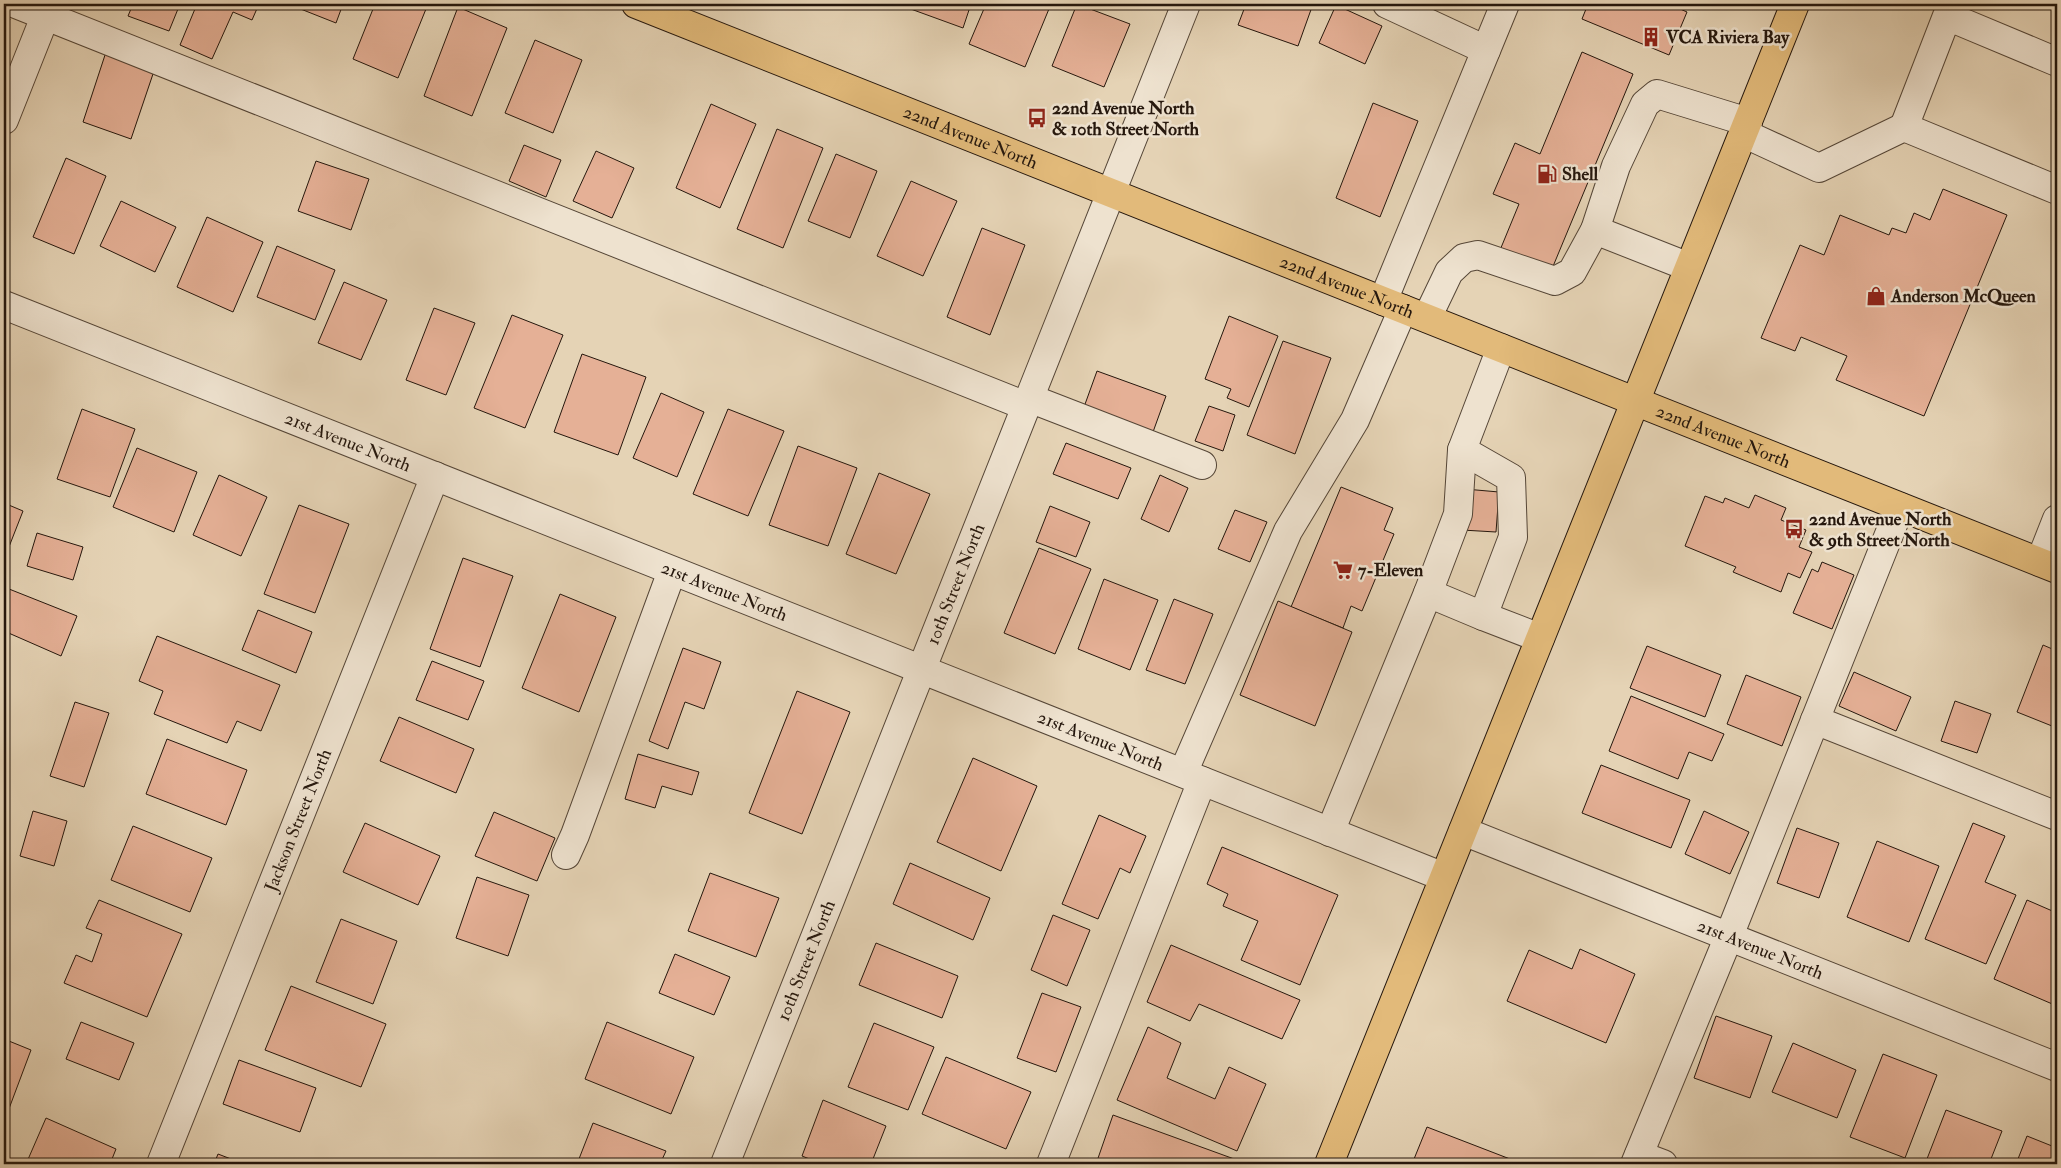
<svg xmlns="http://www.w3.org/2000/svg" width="2061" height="1168" font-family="'IM FELL Double Pica',serif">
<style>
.building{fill:#e5b096;stroke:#25170d}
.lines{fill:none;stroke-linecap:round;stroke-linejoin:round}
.minor-casing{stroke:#554637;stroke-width:30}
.major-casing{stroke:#25170d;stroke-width:30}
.minor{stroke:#eee2cf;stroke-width:28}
.major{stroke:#e2ba7a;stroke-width:28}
.labels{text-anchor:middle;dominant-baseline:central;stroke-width:5;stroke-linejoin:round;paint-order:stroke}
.poi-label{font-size:18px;font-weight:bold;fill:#25170d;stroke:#eee2cf;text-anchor:start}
.street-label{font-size:18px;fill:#25170d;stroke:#eee2cf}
</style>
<rect width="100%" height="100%" fill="#e5d3b5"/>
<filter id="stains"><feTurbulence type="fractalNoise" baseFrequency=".004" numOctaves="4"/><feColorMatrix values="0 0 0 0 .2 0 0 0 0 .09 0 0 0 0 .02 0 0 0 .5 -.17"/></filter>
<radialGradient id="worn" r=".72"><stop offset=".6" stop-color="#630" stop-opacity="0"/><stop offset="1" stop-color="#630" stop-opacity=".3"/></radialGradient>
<g class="building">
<polygon points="133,4 180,4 169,31 128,16"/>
<polygon points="197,4 259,4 252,20 233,12 212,59 180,45"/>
<polygon points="288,4 343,4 336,23"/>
<polygon points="375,4 428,4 398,78 353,59"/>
<polygon points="909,4 971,4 963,28 908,8"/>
<polygon points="986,4 1051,4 1025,67 969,44"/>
<polygon points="1077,4 1130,24 1104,87 1052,66"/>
<polygon points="1246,4 1313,4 1298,46 1238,25"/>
<polygon points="1588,4 1669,4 1687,12 1669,55 1582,19"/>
<polygon points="1336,5 1382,26 1365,64 1319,43"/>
<polygon points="458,7 507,28 472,116 424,96"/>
<polygon points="4,17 10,19 4,34"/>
<polygon points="535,40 582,60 553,133 505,113"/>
<polygon points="106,52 155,68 131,139 83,122"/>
<polygon points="1582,52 1633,74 1549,276 1498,255 1519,204 1493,194 1515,143 1540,154"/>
<polygon points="1373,103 1418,121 1380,217 1336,198"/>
<polygon points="711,104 756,124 720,208 676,188"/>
<polygon points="777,129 823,148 783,248 737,229"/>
<polygon points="524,145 561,160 546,197 509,181"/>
<polygon points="596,151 634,168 612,218 573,201"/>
<polygon points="836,154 877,171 850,238 808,221"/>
<polygon points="66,158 106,176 74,254 33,237"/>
<polygon points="316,161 369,179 351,230 298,211"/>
<polygon points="911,181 957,201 923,276 877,256"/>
<polygon points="1943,189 2007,215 1924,416 1836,380 1847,356 1801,337 1795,351 1761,338 1800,245 1824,255 1840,215 1889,235 1892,228 1906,233 1914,213 1930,220"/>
<polygon points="121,201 176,227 155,272 100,246"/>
<polygon points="207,217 263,242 233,312 177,287"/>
<polygon points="982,228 1025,245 990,335 947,317"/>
<polygon points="277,246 335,270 315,320 257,297"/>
<polygon points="344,282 387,300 361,360 318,343"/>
<polygon points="434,308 475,323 446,395 406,380"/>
<polygon points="512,315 563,335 525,428 474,408"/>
<polygon points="1229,316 1278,336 1249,407 1227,398 1231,389 1205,379"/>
<polygon points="1283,341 1331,358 1295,454 1247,435"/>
<polygon points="582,354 646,377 618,455 554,432"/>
<polygon points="1097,371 1166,396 1153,432 1084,407"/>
<polygon points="661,393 704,412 677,477 633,458"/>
<polygon points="1209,406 1235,415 1223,451 1195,441"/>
<polygon points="82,409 135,429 110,497 57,479"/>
<polygon points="728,409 784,431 748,516 693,494"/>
<polygon points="1066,443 1131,468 1118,499 1053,474"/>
<polygon points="798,446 857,468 828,546 769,525"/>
<polygon points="137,448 197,472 174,532 113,507"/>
<polygon points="879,473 930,494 896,574 846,554"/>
<polygon points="219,475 267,497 241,556 193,535"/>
<polygon points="1160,475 1188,488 1169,532 1141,519"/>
<polygon points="1341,487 1393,508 1384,530 1394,534 1362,611 1351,606 1343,628 1291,607"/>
<polygon points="1465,489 1499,492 1496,532 1462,530"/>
<polygon points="1755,495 1786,508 1781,520 1806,530 1799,547 1812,552 1800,578 1788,573 1781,592 1733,572 1736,567 1685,546 1705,496 1723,503 1725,498 1749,508"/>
<polygon points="4,503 23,511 5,557 4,557"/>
<polygon points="299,505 349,524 315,613 264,594"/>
<polygon points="1050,506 1090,522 1076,557 1036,542"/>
<polygon points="1235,510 1267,522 1250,562 1218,549"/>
<polygon points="37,533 83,547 73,580 27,566"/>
<polygon points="1039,548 1091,569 1055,654 1004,633"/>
<polygon points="463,558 513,576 480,667 430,649"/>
<polygon points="1822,562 1854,575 1832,629 1793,613 1812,569 1818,572"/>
<polygon points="1104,579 1158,600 1130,670 1078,649"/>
<polygon points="4,587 77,616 61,656 4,631"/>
<polygon points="560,594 616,617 579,712 522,688"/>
<polygon points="1174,599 1213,614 1185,684 1146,670"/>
<polygon points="1278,601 1352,632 1315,726 1240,695"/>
<polygon points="258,610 312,632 296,673 242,650"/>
<polygon points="157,636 280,685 261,731 237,721 227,743 154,714 163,691 139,681"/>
<polygon points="2043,645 2057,651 2057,728 2017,712"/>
<polygon points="1647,646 1721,675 1705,717 1630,688"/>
<polygon points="683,648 721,662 704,709 685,702 668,749 649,741"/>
<polygon points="432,661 484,681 468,720 416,700"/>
<polygon points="1854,672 1911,697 1896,731 1839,706"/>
<polygon points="1746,675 1801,697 1782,746 1727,724"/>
<polygon points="797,691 850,712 802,834 749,813"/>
<polygon points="1631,696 1724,734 1712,761 1689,752 1678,779 1609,751"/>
<polygon points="1955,701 1991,714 1977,753 1941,741"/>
<polygon points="75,702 109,713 84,787 50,776"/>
<polygon points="399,717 474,749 456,793 380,761"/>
<polygon points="167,739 247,770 226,825 146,794"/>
<polygon points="638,754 699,772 692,795 662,786 655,808 625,799"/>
<polygon points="973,758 1037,786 1001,871 937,842"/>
<polygon points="1601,765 1690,800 1671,848 1582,813"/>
<polygon points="33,811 67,821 54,866 20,856"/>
<polygon points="1704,811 1749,832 1730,874 1685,854"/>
<polygon points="494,812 555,838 537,881 475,856"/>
<polygon points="1099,815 1146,836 1130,873 1120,868 1098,919 1062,904"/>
<polygon points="365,823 440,856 418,905 343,872"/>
<polygon points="1973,823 2005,836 1985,882 2016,895 1986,964 1925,939"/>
<polygon points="133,826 212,858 190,912 111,880"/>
<polygon points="1797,828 1839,843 1819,898 1777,883"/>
<polygon points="1877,841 1939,866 1909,942 1847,917"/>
<polygon points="1222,847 1338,895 1300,985 1241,960 1258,921 1223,906 1228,894 1207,884"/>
<polygon points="910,863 990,898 973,940 893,904"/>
<polygon points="710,873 779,898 756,957 688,931"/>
<polygon points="477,877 529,895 508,956 456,938"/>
<polygon points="99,900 182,934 147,1017 64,983 76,955 92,962 102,934 86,928"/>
<polygon points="2027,900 2057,913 2057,1006 1994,979"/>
<polygon points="1053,915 1090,930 1067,986 1031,970"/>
<polygon points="341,919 397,941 373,1004 316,982"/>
<polygon points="876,943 958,976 942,1018 859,985"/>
<polygon points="1171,945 1300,1000 1282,1039 1199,1004 1190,1021 1147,1002"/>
<polygon points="1580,949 1635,974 1606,1043 1507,1001 1529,950 1572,969"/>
<polygon points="675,954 730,977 714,1015 659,993"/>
<polygon points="291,986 386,1024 361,1087 265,1050"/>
<polygon points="1042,993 1081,1007 1056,1072 1017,1058"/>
<polygon points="1716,1016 1772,1036 1750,1098 1694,1078"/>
<polygon points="81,1022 134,1043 119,1080 66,1059"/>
<polygon points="607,1022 694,1057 671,1114 585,1079"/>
<polygon points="874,1023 934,1047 908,1110 848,1087"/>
<polygon points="1148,1027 1181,1043 1167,1078 1215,1099 1229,1067 1266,1084 1237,1151 1117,1100"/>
<polygon points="4,1039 31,1050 4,1122"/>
<polygon points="1793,1043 1856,1070 1837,1118 1772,1092"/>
<polygon points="1883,1054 1937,1075 1905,1158 1850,1137"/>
<polygon points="946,1057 1031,1092 1006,1149 922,1114"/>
<polygon points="239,1060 316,1088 300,1132 223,1104"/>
<polygon points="823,1100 886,1126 871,1164 822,1164 802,1156"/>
<polygon points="1946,1110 2002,1131 1989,1164 1925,1164"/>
<polygon points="1113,1115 1248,1164 1096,1164"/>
<polygon points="46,1118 116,1149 110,1164 26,1164"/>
<polygon points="593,1123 666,1151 660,1164 577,1164"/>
<polygon points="1427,1127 1523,1164 1412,1164"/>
<polygon points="2027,1136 2057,1148 2057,1164 2016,1164"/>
<polygon points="218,1154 244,1164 214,1164"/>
</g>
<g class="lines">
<defs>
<g id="minor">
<polyline points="16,4 1026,406"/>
<polyline points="1387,4 1486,50"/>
<polyline points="4,120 50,4"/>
<polyline points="1904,127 1947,16 2057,62"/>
<polyline points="1743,133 1819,168 1904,127 2057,190"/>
<polyline points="1689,267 1595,230 1616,166 1645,104 1657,94 1748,122"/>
<polyline points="1383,301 1505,4"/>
<path id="s1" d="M4,305l1440,572"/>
<polyline points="1427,318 1449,272 1464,258 1478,255 1555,281 1572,272 1595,230"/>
<polyline points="1501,348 1462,450 1511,478 1513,537 1483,616 1540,638"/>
<polyline points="1029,398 1202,465"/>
<polyline points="1462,450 1458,514 1428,593 1483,616"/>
<polyline points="2040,562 2057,519"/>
<polyline points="1815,720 2057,816"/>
<polyline points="1183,773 1288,531 1355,420 1403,309"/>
<path id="s2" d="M1463,831l594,236"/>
<polyline points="1330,832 1428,593"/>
<polyline points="566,855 575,835 672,571"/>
<polyline points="1639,1155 1663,1164"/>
<path id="s3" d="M161,1164l274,-688"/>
<path id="s4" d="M725,1164l461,-1160"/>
<polyline points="1051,1164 1202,781"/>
<polyline points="1635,1164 1729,936 1900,507"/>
</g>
<g id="major">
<path id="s5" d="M636,4l1421,565"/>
<polyline points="1329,1164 1795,4"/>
</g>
</defs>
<use href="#minor" class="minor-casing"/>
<use href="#major" class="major-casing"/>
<use href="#minor" class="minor"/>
<use href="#major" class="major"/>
</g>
<defs>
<symbol id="building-bare" viewBox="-9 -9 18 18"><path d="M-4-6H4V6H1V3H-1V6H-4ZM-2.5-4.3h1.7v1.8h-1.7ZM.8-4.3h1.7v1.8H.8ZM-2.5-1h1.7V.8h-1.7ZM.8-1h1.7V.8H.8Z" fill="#8f2418" stroke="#eee2cf" stroke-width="2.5" paint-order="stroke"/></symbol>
<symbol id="bus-bare" viewBox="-9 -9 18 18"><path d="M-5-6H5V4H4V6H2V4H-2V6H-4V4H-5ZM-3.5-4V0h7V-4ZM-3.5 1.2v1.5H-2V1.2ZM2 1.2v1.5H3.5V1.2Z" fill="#8f2418" stroke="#eee2cf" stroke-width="2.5" paint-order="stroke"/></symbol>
<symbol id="fuel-bare" viewBox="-9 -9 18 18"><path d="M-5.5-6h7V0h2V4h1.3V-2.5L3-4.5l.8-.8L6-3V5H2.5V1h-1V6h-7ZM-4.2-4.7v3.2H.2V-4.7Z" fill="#8f2418" stroke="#eee2cf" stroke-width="2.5" paint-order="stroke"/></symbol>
<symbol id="shop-bare" viewBox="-9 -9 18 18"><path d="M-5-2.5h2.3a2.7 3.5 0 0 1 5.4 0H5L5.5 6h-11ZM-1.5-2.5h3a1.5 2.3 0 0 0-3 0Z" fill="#8f2418" stroke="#eee2cf" stroke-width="2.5" paint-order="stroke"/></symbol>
<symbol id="supermarket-bare" viewBox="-9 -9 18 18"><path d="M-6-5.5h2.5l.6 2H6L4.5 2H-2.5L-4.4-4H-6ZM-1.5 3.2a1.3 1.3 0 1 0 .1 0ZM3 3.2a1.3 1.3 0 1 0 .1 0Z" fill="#8f2418" stroke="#eee2cf" stroke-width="2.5" paint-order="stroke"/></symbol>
</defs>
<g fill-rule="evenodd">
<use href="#building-bare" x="1637" y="23" width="28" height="28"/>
<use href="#bus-bare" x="1023" y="104" width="28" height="28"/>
<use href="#fuel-bare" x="1533" y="160" width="28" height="28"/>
<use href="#shop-bare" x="1862" y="282" width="28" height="28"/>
<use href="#bus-bare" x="1780" y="515" width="28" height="28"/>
<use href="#supermarket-bare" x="1329" y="556" width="28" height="28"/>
</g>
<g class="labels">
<g class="poi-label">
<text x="1666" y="37">VCA Riviera Bay</text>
<text x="1052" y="108">22nd Avenue North<tspan x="1052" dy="21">&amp; 10th Street North</tspan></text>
<text x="1562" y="174">Shell</text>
<text x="1891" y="296">Anderson McQueen</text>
<text x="1809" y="519">22nd Avenue North<tspan x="1809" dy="21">&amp; 9th Street North</tspan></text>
<text x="1358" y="570">7-Eleven</text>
</g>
<g class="street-label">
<text stroke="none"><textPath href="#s5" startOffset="360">22nd Avenue North</textPath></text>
<text stroke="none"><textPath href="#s5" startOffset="765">22nd Avenue North</textPath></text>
<text stroke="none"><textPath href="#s5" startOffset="1170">22nd Avenue North</textPath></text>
<text stroke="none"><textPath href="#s1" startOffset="370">21st Avenue North</textPath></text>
<text stroke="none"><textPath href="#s4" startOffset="624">10th Street North</textPath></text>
<text stroke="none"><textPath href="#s1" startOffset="775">21st Avenue North</textPath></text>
<text stroke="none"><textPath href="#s1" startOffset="1180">21st Avenue North</textPath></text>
<text stroke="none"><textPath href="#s3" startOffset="370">Jackson Street North</textPath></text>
<text stroke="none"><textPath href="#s2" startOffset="320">21st Avenue North</textPath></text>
<text stroke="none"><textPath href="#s4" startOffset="219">10th Street North</textPath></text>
</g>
</g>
<rect width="2061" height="1168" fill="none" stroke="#e5d3b5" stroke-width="20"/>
<rect x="5" y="5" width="2051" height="1158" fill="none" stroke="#25170d" stroke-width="2.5"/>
<rect x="10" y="10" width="2041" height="1148" fill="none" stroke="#25170d"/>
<rect width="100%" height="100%" filter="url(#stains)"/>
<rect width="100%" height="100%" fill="url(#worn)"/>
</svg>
